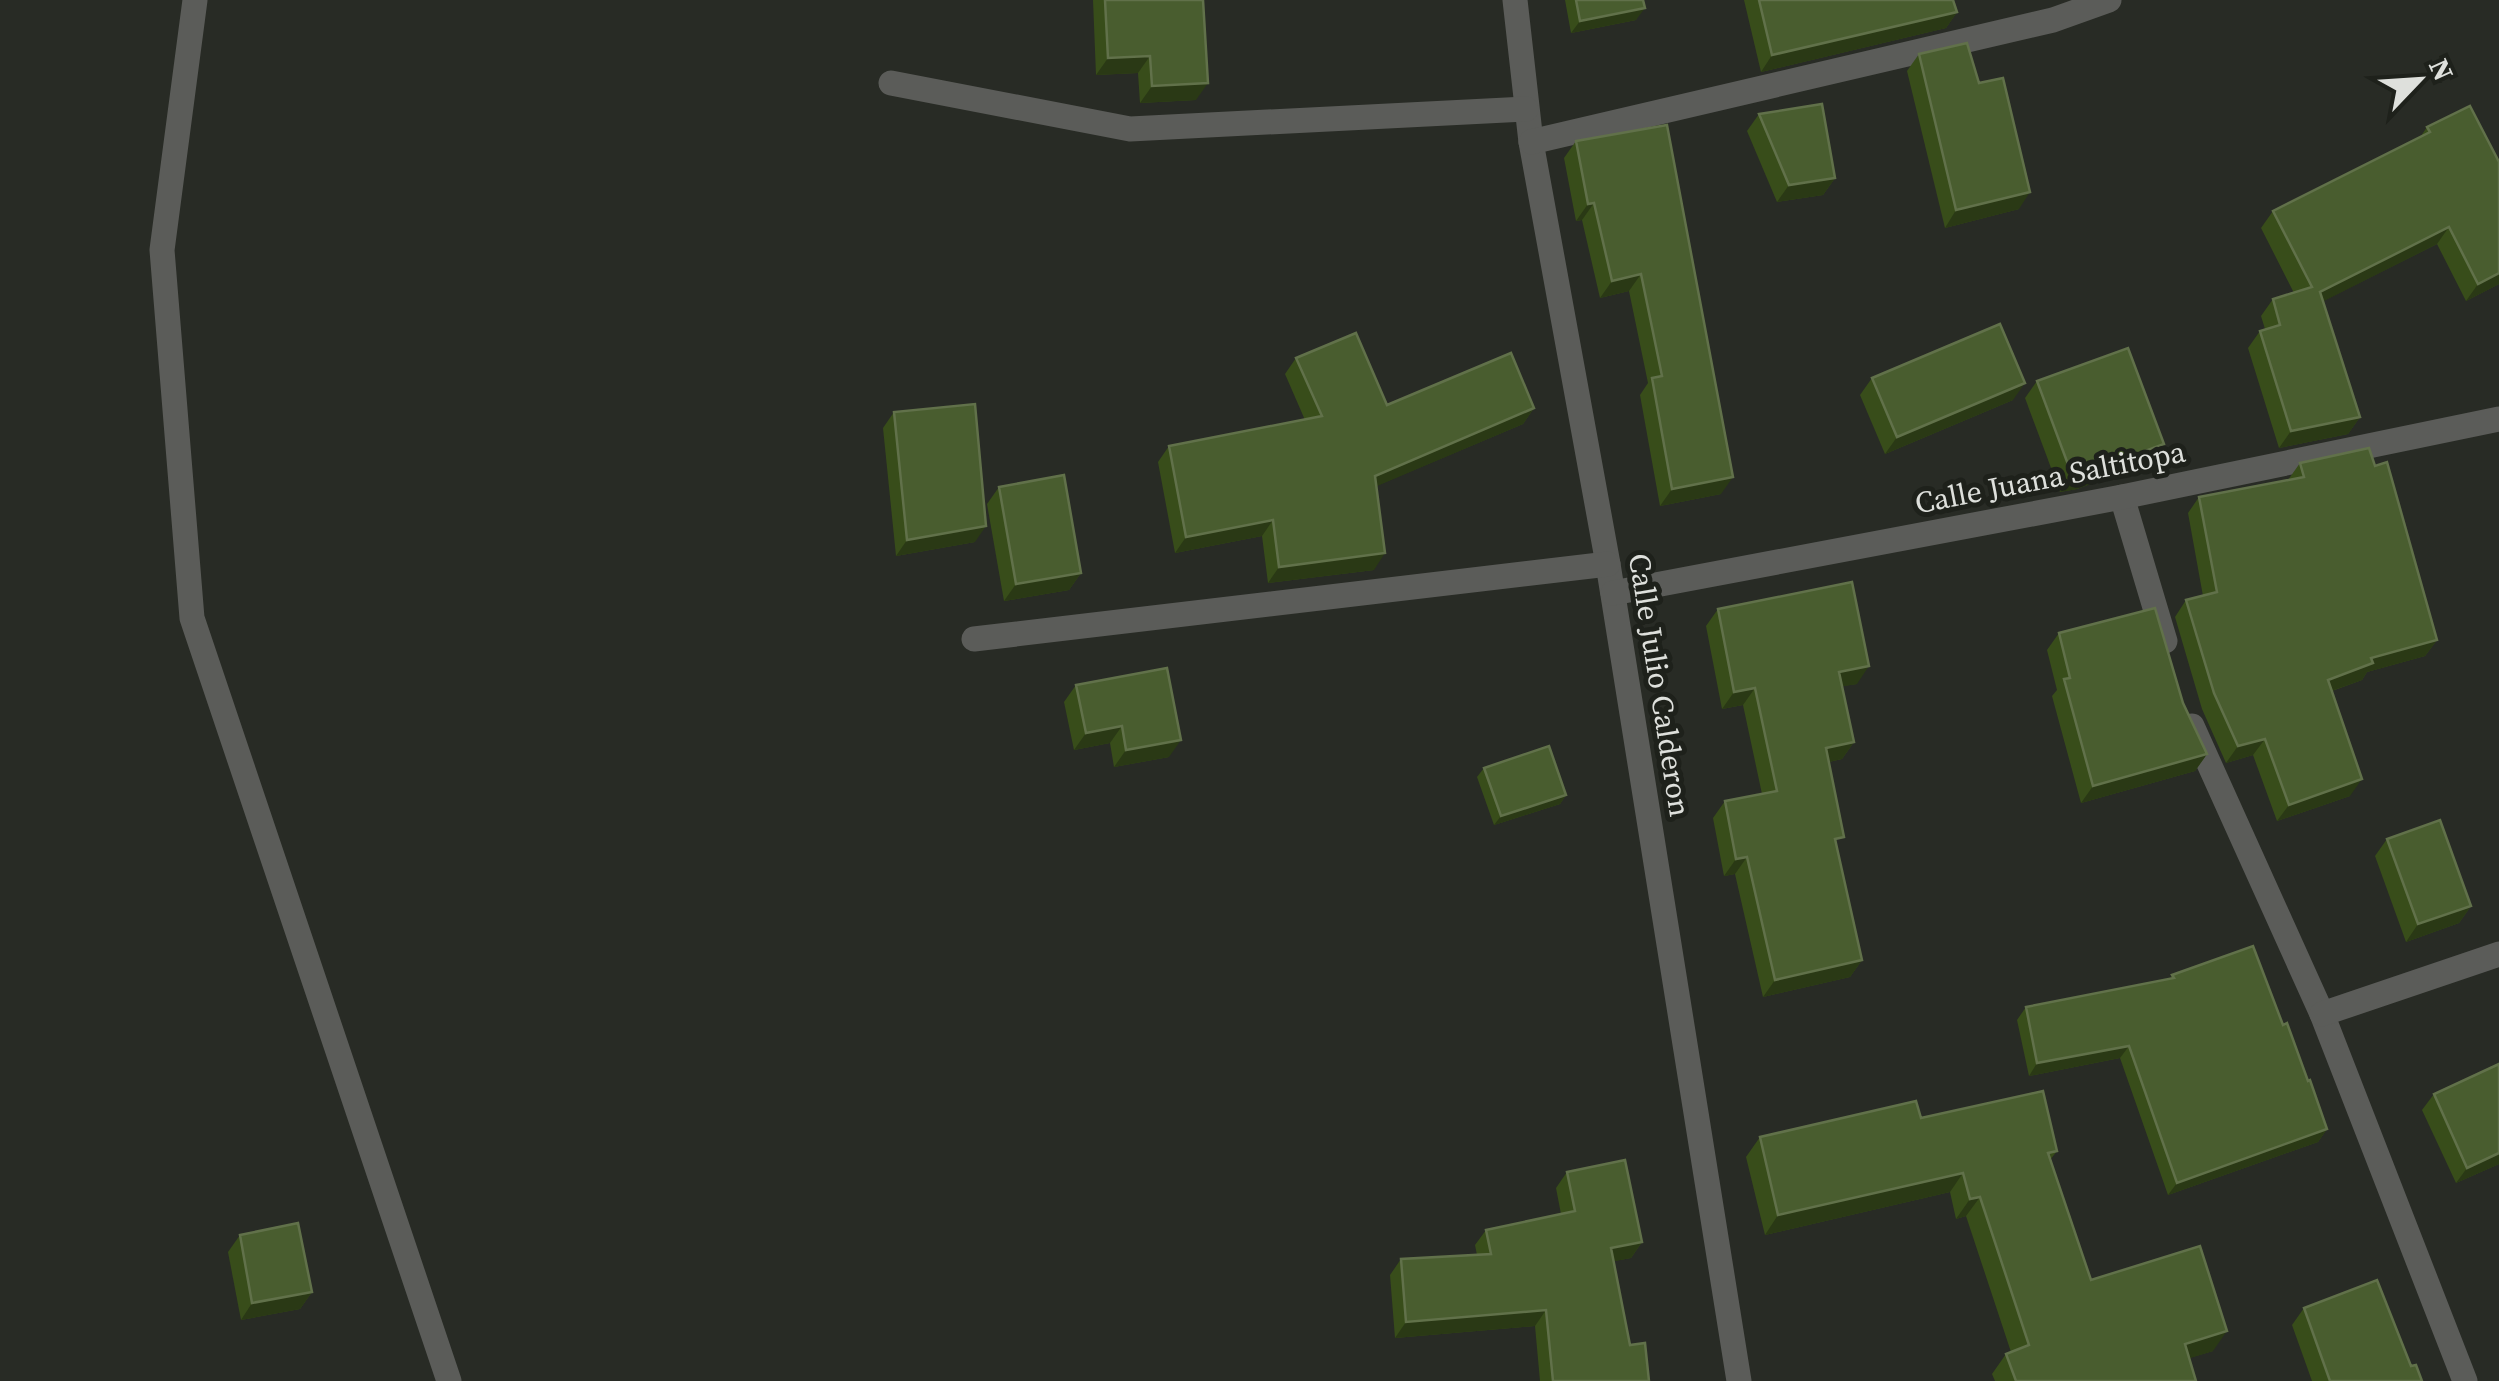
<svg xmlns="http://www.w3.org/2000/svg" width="2499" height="1381" font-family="'Source Serif 4',serif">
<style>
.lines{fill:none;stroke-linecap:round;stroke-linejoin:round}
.minor{stroke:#5b5c59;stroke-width:25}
.wall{fill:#384d1a}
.shaded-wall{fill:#2a3915}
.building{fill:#495d2f;stroke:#61714a;stroke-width:2.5}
.labels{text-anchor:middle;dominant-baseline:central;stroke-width:10;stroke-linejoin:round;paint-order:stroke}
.street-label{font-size:30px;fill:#dee0dc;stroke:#1e211b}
</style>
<rect width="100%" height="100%" fill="#282b25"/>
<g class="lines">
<g class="minor">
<polyline points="195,0 162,250 192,618 449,1381"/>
<polyline points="1515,0 1531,142 1608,564 1739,1381"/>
<polyline points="891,83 1130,129 1526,109"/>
<polyline points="1531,142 2053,20 2109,0"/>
<polyline points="2122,497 2165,641"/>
<polyline points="1613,593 2122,497 2499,419"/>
<polyline points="974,639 1608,564"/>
<polyline points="2192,726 2322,1014 2465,1381"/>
<polyline points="2322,1014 2499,954"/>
</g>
</g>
<g class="wall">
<polygon points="1093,0 1203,0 1196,100 1140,103 1138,73 1096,75"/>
<polygon points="1565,0 1643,0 1636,20 1571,33"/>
<polygon points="1744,0 1953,0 1957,12 1946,28 1761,72"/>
<polygon points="1919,54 2019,209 1945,228 1907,71"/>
<polygon points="1759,114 1835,178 1823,195 1777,202 1747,131"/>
<polygon points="1667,125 1721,494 1660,506 1640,395 1648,383 1629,291 1600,298 1582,220 1576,221 1564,158 1576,141"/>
<polygon points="2427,127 2499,284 2466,301 2437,244 2323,301 2360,417 2348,434 2279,448 2248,348 2260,331 2265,329 2261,316 2273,299 2294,293 2261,228 2273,211 2421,136"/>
<polygon points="1296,358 1387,405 1534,408 1523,424 1376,486 1374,570 1268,583 1262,536 1175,553 1158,462 1169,446 1305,420 1285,374"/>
<polygon points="1872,378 2013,400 1885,454 1860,395"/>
<polygon points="2037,381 2164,444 2152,461 2077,489 2060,492 2025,398"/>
<polygon points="894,412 975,542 896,556 883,428"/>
<polygon points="2300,463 2437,640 2425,656 2367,672 2362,680 2332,691 2350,796 2277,821 2253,755 2226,763 2202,709 2175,617 2186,600 2203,596 2188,513 2199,497 2288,480"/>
<polygon points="999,487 1081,573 1069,590 1004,601 987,504"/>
<polygon points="1718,609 1857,684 1842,686 1854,742 1842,759 1829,762 1837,847 1862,960 1850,977 1763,997 1735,874 1724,876 1713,818 1725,801 1762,794 1743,705 1722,709 1706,626"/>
<polygon points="2059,633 2183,703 2207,754 2195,771 2081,803 2052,696 2057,690 2047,650"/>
<polygon points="1076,685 1169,757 1114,767 1110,743 1074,750 1064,702"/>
<polygon points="1484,768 1566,795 1560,804 1494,825 1477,777"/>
<polygon points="2387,839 2471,906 2459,923 2406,942 2375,856"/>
<polygon points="2172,975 2283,1025 2327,1129 2318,1142 2168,1195 2120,1058 2029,1076 2017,1020 2026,1007 2170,979"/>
<polygon points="2499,1064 2499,1164 2456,1183 2422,1110 2434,1094"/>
<polygon points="1921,1118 2057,1151 2050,1160 2091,1280 2213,1351 2189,1358 2196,1381 1995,1381 1992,1374 2006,1354 2011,1352 1966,1216 1956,1219 1950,1192 1765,1235 1746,1157 1760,1137"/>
<polygon points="1567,1172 1642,1242 1631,1258 1614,1261 1630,1345 1649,1381 1540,1381 1535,1326 1395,1338 1390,1275 1401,1259 1477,1255 1475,1245 1486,1230 1561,1214 1556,1188"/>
<polygon points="240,1235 312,1292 300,1309 241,1320 228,1252"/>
<polygon points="2304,1308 2411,1366 2422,1381 2312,1381 2292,1325"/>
</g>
<g class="shaded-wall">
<polygon points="1645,8 1636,20 1571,33 1580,21"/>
<polygon points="1957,12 1946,28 1761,72 1772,55"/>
<polygon points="1150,56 1138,73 1096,75 1108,58"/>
<polygon points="1208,83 1196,100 1140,103 1152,86"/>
<polygon points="1835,178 1823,195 1777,202 1789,185"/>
<polygon points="2030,192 2019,209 1945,228 1956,210"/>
<polygon points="1594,203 1582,220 1576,221 1588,204"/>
<polygon points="2449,227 2437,244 2308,309 2320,292"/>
<polygon points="2499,273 2499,284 2466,301 2478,284"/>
<polygon points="1641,274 1629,291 1600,298 1612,281"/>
<polygon points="2025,383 2013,400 1885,454 1897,437"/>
<polygon points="1534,408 1523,424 1363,492 1375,476"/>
<polygon points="2360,417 2348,434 2279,448 2291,431"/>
<polygon points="2164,444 2152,461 2077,489 2060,492 2072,475"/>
<polygon points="1733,477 1721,494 1660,506 1672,489"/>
<polygon points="1273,520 1262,536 1175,553 1186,537"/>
<polygon points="986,526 975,542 896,556 907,540"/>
<polygon points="1385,553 1374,570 1268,583 1279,567"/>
<polygon points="1081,573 1069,590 1004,601 1016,584"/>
<polygon points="2437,640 2425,656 2367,672 2362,680 2317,696 2328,680 2371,658"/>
<polygon points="1869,666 1857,684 1827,689 1839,672"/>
<polygon points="1755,688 1743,705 1722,709 1734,692"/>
<polygon points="1122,726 1110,743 1074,750 1086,733"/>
<polygon points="2265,739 2253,755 2226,763 2238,746"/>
<polygon points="1181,740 1169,757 1114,767 1126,750"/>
<polygon points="1854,742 1842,759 1814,765 1826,748"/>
<polygon points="2207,754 2195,771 2081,803 2093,786"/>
<polygon points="2362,779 2350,796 2277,821 2289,805"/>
<polygon points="1566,795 1560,804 1494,825 1501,816"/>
<polygon points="1747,857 1735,874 1724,876 1736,859"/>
<polygon points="2471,906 2459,923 2406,942 2418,924"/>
<polygon points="1862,960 1850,977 1763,997 1775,980"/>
<polygon points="2129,1046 2120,1058 2029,1076 2037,1063"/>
<polygon points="2327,1129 2318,1142 2168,1195 2177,1183"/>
<polygon points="2499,1153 2499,1164 2456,1183 2467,1168"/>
<polygon points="1963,1173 1950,1192 1765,1235 1778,1215"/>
<polygon points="1980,1197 1966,1216 1956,1219 1970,1199"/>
<polygon points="1642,1242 1631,1258 1600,1264 1611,1248"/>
<polygon points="312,1292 300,1309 241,1320 252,1303"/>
<polygon points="1546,1310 1535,1326 1395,1338 1406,1322"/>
<polygon points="2227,1331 2213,1351 2171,1364 2185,1344"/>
</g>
<g class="building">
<polygon points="1105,0 1203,0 1208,83 1152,86 1150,56 1108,58"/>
<polygon points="1576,0 1643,0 1645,8 1580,21"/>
<polygon points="1759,0 1953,0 1957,12 1772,55"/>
<polygon points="1967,43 1979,83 2003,78 2030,192 1956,210 1919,54"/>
<polygon points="1822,104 1835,178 1789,185 1759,114"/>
<polygon points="2470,106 2499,162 2499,273 2478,284 2449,227 2320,292 2360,417 2291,431 2260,331 2280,325 2273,299 2312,287 2273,211 2430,132 2427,127"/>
<polygon points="1667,125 1733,477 1672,489 1652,378 1662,376 1641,274 1612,281 1594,203 1588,204 1576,141"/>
<polygon points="2000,324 2025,383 1897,437 1872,378"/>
<polygon points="1356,333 1387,405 1511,353 1534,408 1375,476 1385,553 1279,567 1273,520 1186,537 1169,446 1322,416 1296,358"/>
<polygon points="2128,348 2164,444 2089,472 2072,475 2037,381"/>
<polygon points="975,404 986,526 907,540 894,412"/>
<polygon points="2369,448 2375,466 2387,462 2437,640 2371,658 2373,663 2328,680 2362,779 2289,805 2265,739 2238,746 2214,693 2186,600 2217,592 2199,497 2304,477 2300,463"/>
<polygon points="1064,475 1081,573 1016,584 999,487"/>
<polygon points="1852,582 1869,666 1839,672 1854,742 1826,748 1844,837 1835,839 1862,960 1775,980 1747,857 1736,859 1725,801 1777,791 1755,688 1734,692 1718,609"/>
<polygon points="2155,608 2183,703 2207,754 2093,786 2064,679 2070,678 2059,633"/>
<polygon points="1167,668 1181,740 1126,750 1122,726 1086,733 1076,685"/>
<polygon points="1549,746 1566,795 1501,816 1484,768"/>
<polygon points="2440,820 2471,906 2418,924 2387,839"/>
<polygon points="2253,946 2283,1025 2287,1023 2308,1081 2310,1080 2327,1129 2177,1183 2129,1046 2037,1063 2026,1007 2174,978 2172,975"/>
<polygon points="2499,1064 2499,1153 2467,1168 2434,1094"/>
<polygon points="2043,1091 2057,1151 2048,1153 2091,1280 2200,1246 2227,1331 2185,1344 2196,1381 2016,1381 2006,1354 2029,1345 1980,1197 1970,1199 1963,1173 1778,1215 1760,1137 1916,1101 1921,1118"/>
<polygon points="1625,1160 1642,1242 1611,1248 1630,1345 1645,1343 1649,1381 1553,1381 1546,1310 1406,1322 1401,1259 1491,1254 1486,1230 1575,1211 1567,1172"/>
<polygon points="298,1223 312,1292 252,1303 240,1235"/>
<polygon points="2377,1280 2411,1366 2416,1365 2422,1381 2330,1381 2304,1308"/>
</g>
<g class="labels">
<g class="street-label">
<text transform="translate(2050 477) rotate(-11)">Calle Juana Saltitopa</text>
<text transform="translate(1660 685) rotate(81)">Calle Julio Calderon</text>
</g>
</g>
<g transform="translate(2419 80) rotate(65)" stroke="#1e211b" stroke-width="8" paint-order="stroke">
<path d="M0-8L18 38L0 25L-18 38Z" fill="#dee0dc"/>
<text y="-15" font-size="28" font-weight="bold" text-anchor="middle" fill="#dee0dc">N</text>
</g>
</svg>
